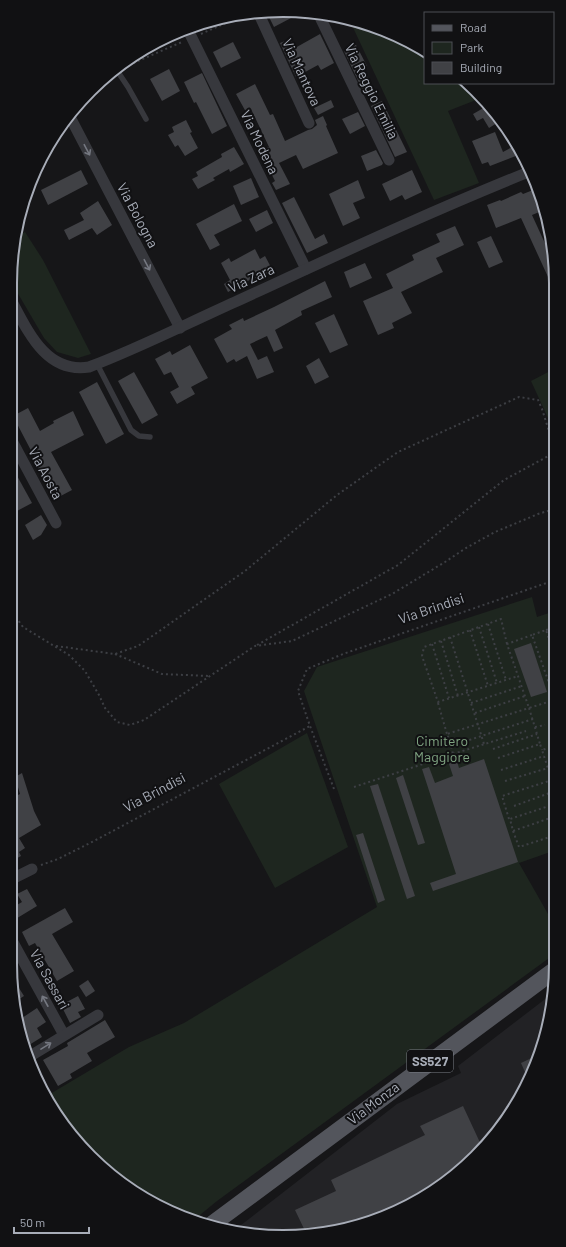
<svg xmlns="http://www.w3.org/2000/svg" width="566" height="1247" font-family="Barlow,sans-serif">
<style>
.built{fill:#222225}
.green{fill:#1e261f}
.building{fill:#404145}
.lines{fill:none;stroke-linecap:round;stroke-linejoin:round}
.path{stroke:#3d3f44;stroke-width:2;stroke-dasharray:2 3;stroke-linecap:butt}
.lane{stroke:#37383d;stroke-width:5.5}
.street{stroke:#37383d;stroke-width:11}
.primary{stroke:#53555c;stroke-width:17}
.oneway{stroke:#757881}
.labels{text-anchor:middle;dominant-baseline:central;stroke-width:4;stroke-linejoin:round;paint-order:stroke}
.shield{fill:#111113;stroke:#7b7e86;stroke-width:1}
.shield-label{font-size:13px;font-weight:bold;fill:#a8adb8}
.street-label{font-size:14px;fill:#a8adb8;stroke:#111113}
.park-label{font-size:14px;fill:#7fa381;stroke:#111113}
.rim{fill:none;stroke:#a8adb8;stroke-width:2}
</style>
<rect width="100%" height="100%" fill="#161618"/>
<polygon class="built" points="553,993 551,1017 535,1068 488,1144 419,1201 336,1232 283,1237 232,1232 397,1104 461,1073 458,1066"/>
<g class="green">
<polygon points="349,19 387,31 425,52 425,83 466,83 481,98 448,111 479,183 434,200"/>
<polygon points="25,232 43,260 91,354 78,358 57,352 44,338 10,280 15,237"/>
<polygon points="554,369 554,431 531,381"/>
<polygon points="532,597 537,617 555,611 556,850 519,863 556,928 556,953 217,1201 195,1219 147,1201 78,1144 45,1097 129,1047 184,1023 377,907 304,691 317,667"/>
<polygon points="307,733 348,847 275,888 219,784"/>
</g>
<g class="building">
<polygon points="282,10 288,10 291,18 274,27 269,17"/>
<polygon points="320,34 334,63 321,70 318,65 296,77 280,43 290,39 295,48"/>
<polygon points="233,42 241,58 221,68 213,52"/>
<polygon points="356,45 367,66 363,68 373,88 364,93 344,51"/>
<polygon points="169,69 180,91 162,101 150,79"/>
<polygon points="202,73 227,126 212,134 196,102 194,103 184,82"/>
<polygon points="255,84 270,115 273,114 285,141 308,130 312,129 317,125 315,120 323,116 327,125 326,126 338,153 303,169 296,155 279,163 290,184 276,190 272,183 275,181 260,151 269,147 251,109 246,112 236,94"/>
<polygon points="331,100 334,107 318,115 314,108"/>
<polygon points="382,101 407,152 395,157 371,106"/>
<polygon points="487,106 497,123 489,128 483,118 477,121 473,114"/>
<polygon points="358,112 365,126 350,134 342,119"/>
<polygon points="186,120 192,132 190,133 198,148 185,156 178,145 175,147 168,135 174,132 172,127"/>
<polygon points="495,132 503,152 516,145 521,154 490,166 488,162 482,164 472,141"/>
<polygon points="234,147 244,164 230,172 229,169 213,178 215,180 198,189 192,179 198,176 196,172 222,157 221,154"/>
<polygon points="376,150 383,163 382,165 367,171 361,156"/>
<polygon points="81,170 88,184 48,205 41,190"/>
<polygon points="412,170 422,192 405,200 402,195 390,201 382,184"/>
<polygon points="251,178 259,197 241,205 233,186"/>
<polygon points="358,180 365,198 353,203 360,218 343,226 329,194"/>
<polygon points="538,188 544,210 532,215 554,263 554,290 521,218 496,228 487,205 500,200 501,201 521,192 523,194"/>
<polygon points="294,197 315,239 324,234 328,243 307,253 282,203"/>
<polygon points="98,201 112,225 97,235 92,228 69,240 64,230 84,220 80,213"/>
<polygon points="234,204 242,221 214,235 220,245 210,250 196,224"/>
<polygon points="267,210 273,223 256,232 249,219"/>
<polygon points="455,226 464,245 436,258 443,272 401,292 412,313 392,323 394,328 378,335 363,301 393,288 386,274 414,260 412,255 440,242 436,234"/>
<polygon points="491,236 503,262 489,268 477,242"/>
<polygon points="255,249 260,259 265,256 273,271 257,280 255,277 228,292 224,284 230,280 221,263 229,258 231,262"/>
<polygon points="365,263 372,278 350,288 344,272"/>
<polygon points="325,281 332,297 301,311 302,315 275,330 283,348 274,352 267,336 250,344 258,360 267,356 274,372 257,379 247,356 236,362 234,359 227,363 214,339 232,329 229,325 243,318 244,321 274,307"/>
<polygon points="334,314 348,345 330,353 315,323"/>
<polygon points="190,345 208,378 191,387 195,394 177,404 170,392 179,387 171,372 164,375 155,359 170,351 172,355"/>
<polygon points="319,358 329,377 315,384 306,366"/>
<polygon points="134,372 158,415 142,424 118,381"/>
<polygon points="97,382 124,434 106,444 79,392"/>
<polygon points="28,408 40,431 54,423 53,421 73,411 84,435 51,452 72,490 55,499 35,463 37,462 13,416"/>
<polygon points="10,463 32,503 17,511 10,499"/>
<polygon points="41,515 47,525 41,535 33,540 25,525"/>
<polygon points="531,643 547,692 531,697 514,649"/>
<polygon points="456,758 459,768 484,759 518,862 433,891 430,883 456,874 422,769 429,767 435,783 453,776 448,761"/>
<polygon points="22,773 34,811 41,825 19,838 25,848 19,852 21,856 10,862 10,836 16,833 10,822 10,799 20,794 15,777"/>
<polygon points="403,775 425,843 418,845 396,778"/>
<polygon points="378,784 415,896 407,899 370,786"/>
<polygon points="363,833 385,900 378,903 356,835"/>
<polygon points="27,889 37,906 14,920 10,913 10,909 22,902 17,894"/>
<polygon points="65,908 73,922 52,934 74,971 57,981 35,943 29,946 22,932"/>
<polygon points="12,977 24,996 16,1001 15,996"/>
<polygon points="88,980 95,991 86,997 79,986"/>
<polygon points="78,996 85,1009 78,1012 81,1017 70,1023 61,1005"/>
<polygon points="37,1008 46,1022 37,1028 42,1037 29,1045 21,1032 19,1020"/>
<polygon points="105,1020 115,1037 87,1053 92,1061 70,1074 72,1078 58,1086 43,1060 68,1046 67,1043"/>
<polygon points="540,1054 535,1068 528,1079 521,1063"/>
<polygon points="463,1106 483,1149 438,1185 344,1229 336,1232 307,1235 295,1210 336,1191 331,1180 425,1135 420,1126"/>
</g>
<g class="lines">
<g class="path">
<polyline points="201,34 248,13"/>
<polyline points="124,67 182,42"/>
<polyline points="10,609 23,627 69,655 85,671 99,695 105,708 117,722 130,725 144,720 255,646 292,641 392,594 445,562 466,548 495,532 538,514 554,509"/>
<polyline points="488,624 506,680"/>
<polyline points="479,627 497,683"/>
<polyline points="470,630 488,686"/>
<polyline points="546,630 555,627"/>
<polyline points="532,635 507,644 529,708 554,700"/>
<polyline points="450,637 484,744"/>
<polyline points="441,641 458,696"/>
<polyline points="432,644 449,698"/>
<polyline points="507,644 501,619 424,647 422,656 438,702 518,676"/>
<polyline points="257,645 398,565 504,480 554,453"/>
<polyline points="56,646 115,654 138,646 245,571 337,495 398,452 519,397 538,400 542,409 554,447"/>
<polyline points="115,654 162,674 209,676"/>
<polyline points="555,700 532,635 546,630 555,657"/>
<polyline points="438,703 447,734"/>
<polyline points="471,703 522,686"/>
<polyline points="475,713 525,696"/>
<polyline points="533,719 451,746 447,734 529,708 540,744"/>
<polyline points="535,727 545,725"/>
<polyline points="555,746 542,750 555,790"/>
<polyline points="493,749 537,734"/>
<polyline points="453,754 526,731"/>
<polyline points="498,758 540,744 542,750"/>
<polyline points="501,770 544,756"/>
<polyline points="505,781 548,768"/>
<polyline points="354,787 453,754 451,746"/>
<polyline points="334,789 310,726 298,691 307,669 343,654 555,580"/>
<polyline points="555,804 510,819 513,831 556,816"/>
<polyline points="514,806 555,791"/>
<polyline points="509,819 502,796 552,780"/>
<polyline points="513,831 519,847 556,835"/>
<polyline points="41,865 58,859 94,841 310,726"/>
</g>
<g class="lane">
<polyline points="116,69 128,87 146,119"/>
<polyline points="97,364 131,430 139,436 150,437"/>
</g>
<g class="street">
<polyline points="258,12 309,123"/>
<polyline points="318,13 389,160"/>
<polyline points="187,28 306,269"/>
<polyline points="69,115 180,328"/>
<path d="M10,298c17,31 35,76 79,69 50,-19 97,-43 146,-65 98,-45 196,-91 296,-131"/>
<polyline points="10,437 56,523"/>
<polyline points="10,880 32,869"/>
<polyline points="10,937 64,1035"/>
<polyline points="27,1058 98,1015"/>
</g>
<polyline class="primary" points="211,1225 556,969"/>
</g>
<defs><path id="oneway-shaft" d="M-6 0H5M1.5-3L5.5 0L1.5 3" fill="none" stroke-width="1.6" stroke-linecap="round" stroke-linejoin="round"/></defs>
<g class="oneway">
<use href="#oneway-shaft" transform="translate(87 150) rotate(62)"/>
<use href="#oneway-shaft" transform="translate(147 265) rotate(62)"/>
<use href="#oneway-shaft" transform="translate(45 1001) rotate(-119)"/>
<use href="#oneway-shaft" transform="translate(46 1046) rotate(-32)"/>
</g>
<g class="labels">
<rect class="shield" x="407" y="1050" width="46" height="22" rx="3"/>
<g class="shield-label">
<text x="430" y="1061">SS527</text>
</g>
<g class="street-label">
<text transform="translate(302 72) rotate(65)">Via Mantova</text>
<text transform="translate(372 91) rotate(64)">Via Reggio Emilia</text>
<text transform="translate(260 142) rotate(64)">Via Modena</text>
<text transform="translate(138 215) rotate(62)">Via Bologna</text>
<text transform="translate(251 278) rotate(-25)">Via Zara</text>
<text transform="translate(46 473) rotate(62)">Via Aosta</text>
<text transform="translate(431 608) rotate(-19)">Via Brindisi</text>
<text transform="translate(154 792) rotate(-28)">Via Brindisi</text>
<text transform="translate(50 979) rotate(61)">Via Sassari</text>
<text transform="translate(373 1103) rotate(-37)">Via Monza</text>
</g>
<g class="park-label">
<text x="442" y="740">Cimitero<tspan x="442" dy="16">Maggiore</tspan></text>
</g>
</g>
<path d="M0 0H566V1247H0ZM283 17H283A266 266 0 0 1 549 283V964A266 266 0 0 1 283 1230H283A266 266 0 0 1 17 964V283A266 266 0 0 1 283 17Z" fill="#111113" fill-rule="evenodd"/>
<path class="rim" d="M283 17H283A266 266 0 0 1 549 283V964A266 266 0 0 1 283 1230H283A266 266 0 0 1 17 964V283A266 266 0 0 1 283 17Z"/>
<rect x="424" y="12" width="130" height="72" fill="#111113" stroke="#4d4f55"/>
<rect x="432" y="25" width="20" height="6" fill="#53555c" stroke="#4d4f55"/>
<text x="460" y="32" font-size="12" fill="#a8adb8">Road</text>
<rect x="432" y="42" width="20" height="12" fill="#1e261f" stroke="#4d4f55"/>
<text x="460" y="52" font-size="12" fill="#a8adb8">Park</text>
<rect x="432" y="62" width="20" height="12" fill="#404145" stroke="#4d4f55"/>
<text x="460" y="72" font-size="12" fill="#a8adb8">Building</text>
<path d="M14 1227v6h75v-6" fill="none" stroke="#a8adb8" stroke-width="2"/>
<text x="20" y="1227" font-size="12" fill="#a8adb8" stroke="#111113" stroke-width="3" paint-order="stroke">50 m</text>
</svg>
